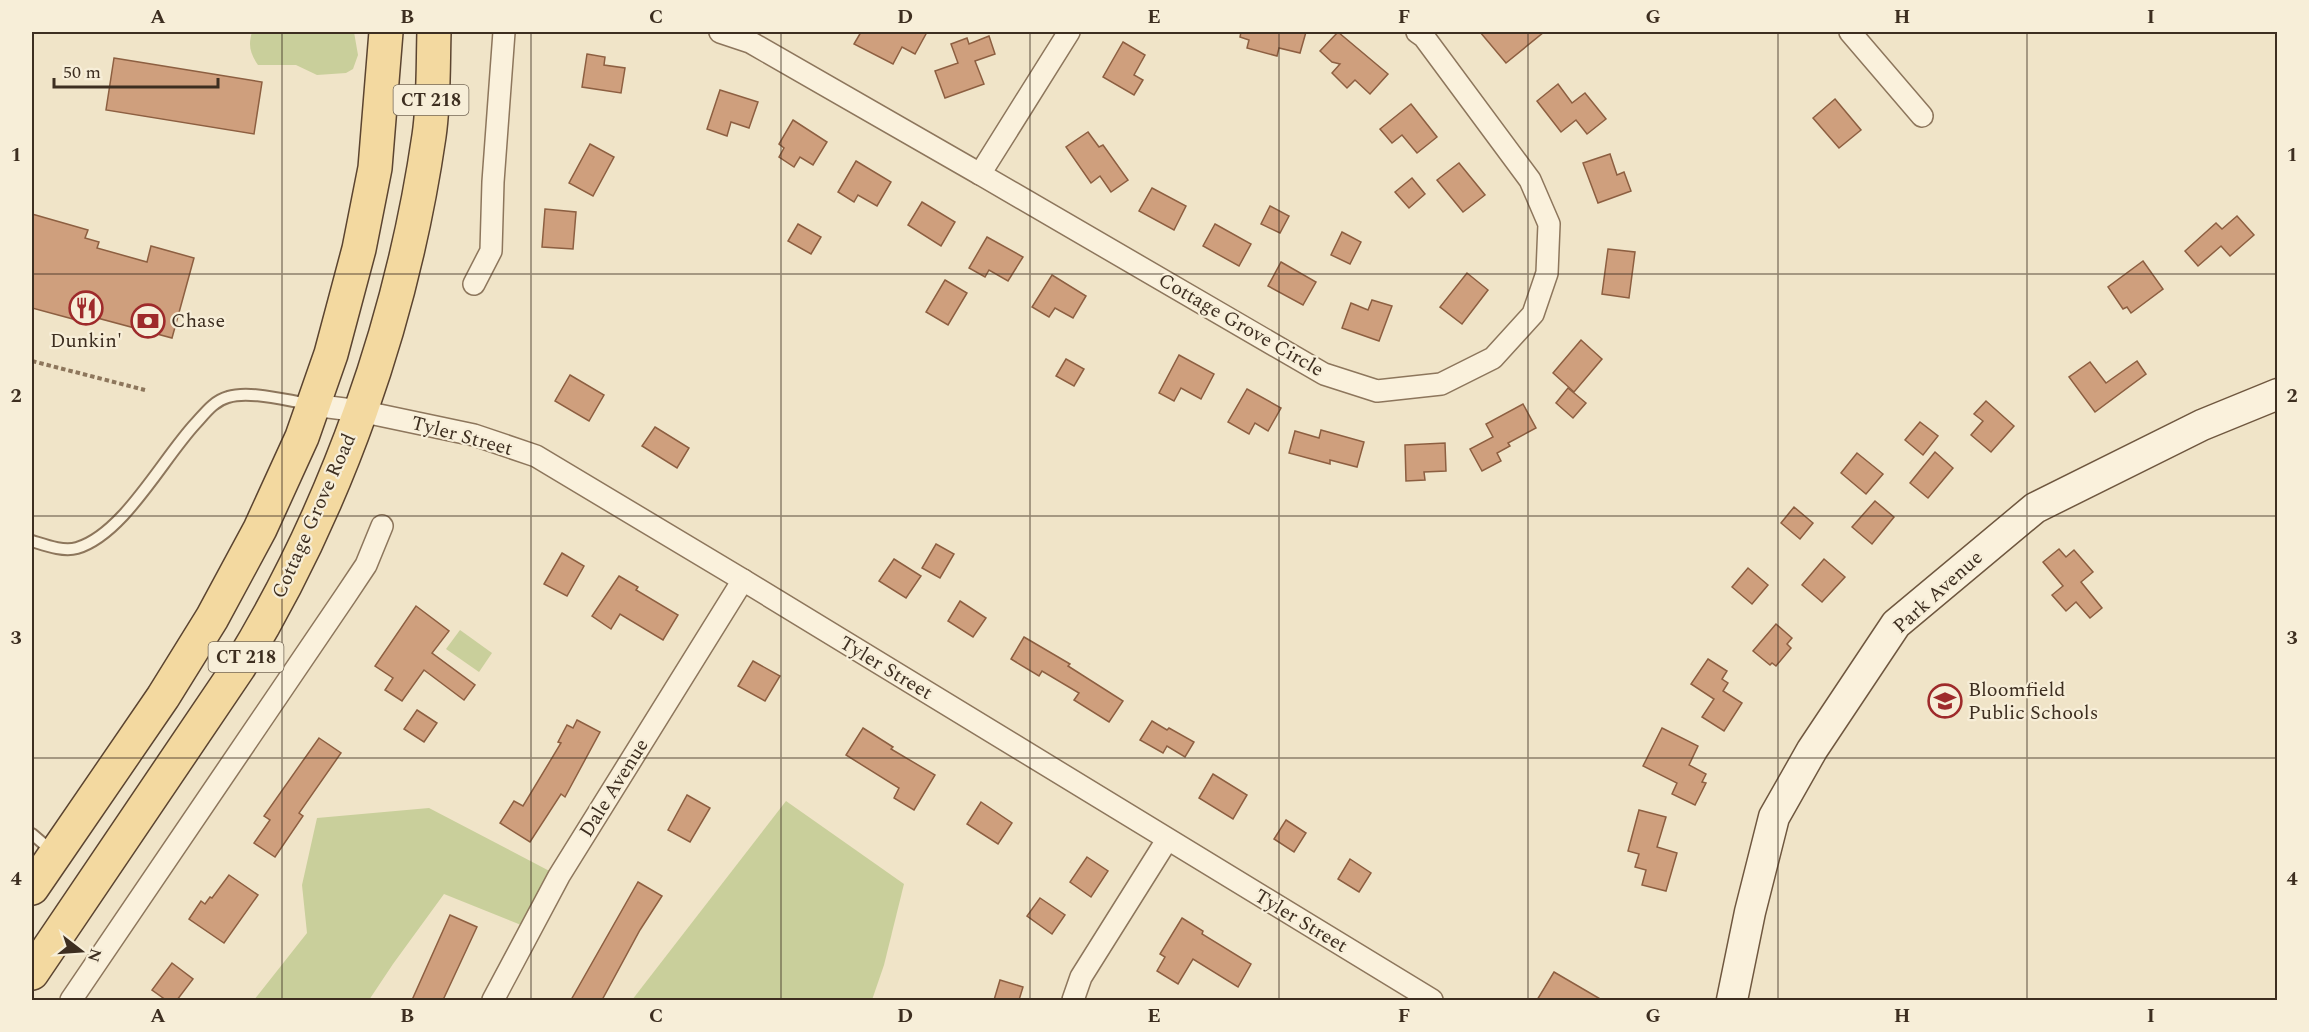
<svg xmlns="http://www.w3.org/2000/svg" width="2309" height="1032" font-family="Spectral,serif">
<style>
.green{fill:#c9cf9b}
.building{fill:#cf9f7d;stroke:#8d5f41;stroke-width:1.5}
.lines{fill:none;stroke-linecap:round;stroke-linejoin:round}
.service-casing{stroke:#8d765c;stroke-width:14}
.minor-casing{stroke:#8d765c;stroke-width:24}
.secondary-casing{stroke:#6f573f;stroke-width:33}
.primary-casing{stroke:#5b4430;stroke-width:36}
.path{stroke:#8d765c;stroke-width:4;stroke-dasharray:4.5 3;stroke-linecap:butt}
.service{stroke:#faf1dc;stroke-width:10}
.minor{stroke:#faf1dc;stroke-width:21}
.secondary{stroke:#faf1dc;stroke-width:30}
.primary{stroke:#f3d9a0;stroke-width:33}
.grid{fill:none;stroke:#3d2e20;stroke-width:1.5;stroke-opacity:0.55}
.labels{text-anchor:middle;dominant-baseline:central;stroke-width:4.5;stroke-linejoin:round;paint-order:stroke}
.shield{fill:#f7eed8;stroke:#756857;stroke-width:1.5}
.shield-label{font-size:18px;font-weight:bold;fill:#3d2e20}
.poi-label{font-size:20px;fill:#3d2e20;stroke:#f7eed8;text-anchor:start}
.street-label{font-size:20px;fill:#3d2e20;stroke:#f7eed8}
.neatline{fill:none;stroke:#3d2e20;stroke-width:2}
.grid-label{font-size:20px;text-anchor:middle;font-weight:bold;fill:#3d2e20}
</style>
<rect width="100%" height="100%" fill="#f0e4c8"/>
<g class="green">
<path d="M252,32h102l4,23 -5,14 -7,4 -29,2 -21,-10h-38c-8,-12 -10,-19 -6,-33z"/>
<polygon points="460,630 492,653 479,672 446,649"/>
<polygon points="786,801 904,884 884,965 872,1000 632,1000"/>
<polygon points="429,808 559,876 531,929 444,894 393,964 369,1000 254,1000 307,933 302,885 317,818"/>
</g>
<g class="building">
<polygon points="861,32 927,32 915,54 902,47 893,64 854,44"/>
<polygon points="1241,32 1306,32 1300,53 1279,48 1277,56 1247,48 1249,40 1240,37"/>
<polygon points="1338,32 1388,74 1370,94 1355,80 1347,88 1332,73 1340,64 1332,62 1320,51"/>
<polygon points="1480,32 1544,32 1506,63"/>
<polygon points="989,36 995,54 975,61 984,84 945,98 935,71 958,63 951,44 967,38 969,44"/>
<polygon points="1123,42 1145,55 1134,75 1143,80 1134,95 1103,77"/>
<polygon points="587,54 605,57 604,65 625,68 621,93 582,87"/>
<polygon points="114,58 262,82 254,134 106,110"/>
<polygon points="1558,84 1572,103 1585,93 1606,119 1587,134 1576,120 1561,132 1537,101"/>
<polygon points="720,90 758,102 749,128 731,122 727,136 707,129"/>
<polygon points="1835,99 1861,130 1839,148 1813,118"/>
<polygon points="1411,104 1437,137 1417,153 1402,135 1392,143 1380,129"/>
<polygon points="793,120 827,142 813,165 800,157 794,167 779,157 784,148 779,144"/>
<polygon points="1088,132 1099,147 1103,145 1128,180 1111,192 1100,176 1091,183 1066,147"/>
<polygon points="590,144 614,157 593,196 569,183"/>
<polygon points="1610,154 1617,175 1624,172 1631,191 1598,203 1583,163"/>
<polygon points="856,161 891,182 877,206 858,195 854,202 838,192"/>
<polygon points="1459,163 1485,195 1463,212 1437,180"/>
<polygon points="1412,178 1425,194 1409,208 1395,192"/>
<polygon points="1152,188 1186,206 1174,230 1139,211"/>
<polygon points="922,202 955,222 941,246 908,225"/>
<polygon points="1270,206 1289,216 1280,233 1261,224"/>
<polygon points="545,209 576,212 573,249 542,247"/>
<polygon points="32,214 88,230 85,238 99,242 97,248 147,262 151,246 194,258 172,338 86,315 84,322 32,308"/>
<polygon points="2237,216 2254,235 2230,256 2221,246 2198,266 2185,251 2216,223 2222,229"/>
<polygon points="798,224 821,237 811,254 788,241"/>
<polygon points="1215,224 1251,244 1239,266 1203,246"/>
<polygon points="1342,232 1361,242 1350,264 1331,255"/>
<polygon points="987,237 1023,257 1008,281 989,270 985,277 969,268"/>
<polygon points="1608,249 1635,252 1629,298 1602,294"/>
<polygon points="2143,261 2163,289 2131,313 2127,307 2123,309 2108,287"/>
<polygon points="1281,262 1316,282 1303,305 1268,286"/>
<polygon points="1467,273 1488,290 1462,324 1440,307"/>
<polygon points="1052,275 1086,296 1073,318 1055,308 1049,317 1032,307"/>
<polygon points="945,280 967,293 948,325 926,312"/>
<polygon points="1372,300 1392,306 1379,341 1342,328 1351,303 1368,310"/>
<polygon points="1581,340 1602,359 1574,392 1553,373"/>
<polygon points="1179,355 1214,374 1201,399 1181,388 1174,401 1159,393"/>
<polygon points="1066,359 1084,369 1074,386 1056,376"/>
<polygon points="2137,361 2146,374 2095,412 2069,377 2090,362 2106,383"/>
<polygon points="570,375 604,395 589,421 555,401"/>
<polygon points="1568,388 1586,403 1573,418 1556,403"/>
<polygon points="1247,389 1281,408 1268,431 1255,423 1249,434 1228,422"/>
<polygon points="1986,401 2014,426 1991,452 1971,435 1983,421 1974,414"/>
<polygon points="1523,404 1536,428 1508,443 1510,446 1497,453 1501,461 1482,471 1470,449 1493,437 1486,424"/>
<polygon points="1920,422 1938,436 1923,455 1905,440"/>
<polygon points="655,427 689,448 677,468 642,446"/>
<polygon points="1321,430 1364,442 1357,467 1330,460 1330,464 1289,453 1295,431 1319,438"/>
<polygon points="1445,443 1446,471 1424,472 1425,480 1406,481 1405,445"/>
<polygon points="1935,452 1953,468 1928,498 1910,483"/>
<polygon points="1857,453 1883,474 1866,494 1841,473"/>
<polygon points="1875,501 1894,517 1872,544 1852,527"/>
<polygon points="1794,507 1813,523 1800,539 1781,523"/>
<polygon points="936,544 954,554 940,578 922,568"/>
<polygon points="2059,549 2066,557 2074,550 2093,572 2081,582 2102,608 2090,618 2076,602 2066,611 2052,595 2063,586 2043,562"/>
<polygon points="562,553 584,566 567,596 544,584"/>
<polygon points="894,559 921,576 906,598 879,581"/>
<polygon points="1824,559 1845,577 1822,602 1802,585"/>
<polygon points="1748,568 1768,585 1752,604 1732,587"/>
<polygon points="619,576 638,587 636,590 678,615 663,640 620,614 611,629 592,616"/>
<polygon points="960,601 986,618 973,637 948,621"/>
<polygon points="416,606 449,631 432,653 475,685 464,700 424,670 402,701 385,690 393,678 375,666"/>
<polygon points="1776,624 1792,638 1787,644 1791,648 1776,666 1772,663 1770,665 1753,651"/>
<polygon points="1024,637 1070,664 1068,666 1123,701 1109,722 1074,700 1079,693 1042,671 1039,676 1011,659"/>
<polygon points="1708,659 1727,671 1722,679 1728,683 1723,691 1742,703 1724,731 1702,717 1714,699 1691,684"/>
<polygon points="753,661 780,676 765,701 738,686"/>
<polygon points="417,710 437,723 424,742 404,729"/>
<polygon points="577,720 600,732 565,797 561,794 530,842 500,823 514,801 523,806 561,743 558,742 567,725 573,728"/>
<polygon points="1152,721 1167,730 1169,728 1194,742 1185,757 1167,746 1163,753 1140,740"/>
<polygon points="863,728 893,747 891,749 935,775 914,810 894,798 899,788 846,755"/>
<polygon points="1662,728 1698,746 1689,765 1706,774 1702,782 1706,783 1695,805 1672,794 1677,783 1643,766"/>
<polygon points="319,738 341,753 299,813 303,816 275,857 254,843 270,820 264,816"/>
<polygon points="1213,774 1247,795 1233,819 1199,798"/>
<polygon points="687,795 710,808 690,842 668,830"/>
<polygon points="981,802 1012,823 998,844 967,824"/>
<polygon points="1639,810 1666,817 1657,847 1677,853 1666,891 1642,885 1646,870 1635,867 1639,854 1628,851"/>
<polygon points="1286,820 1306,833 1294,852 1274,839"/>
<polygon points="1087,857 1108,871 1091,897 1070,882"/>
<polygon points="1350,859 1371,873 1359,892 1338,879"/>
<polygon points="229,875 258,895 224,943 189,919 201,901 205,904 210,897 212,898"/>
<polygon points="638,882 662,896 640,930 602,1000 571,1000"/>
<polygon points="1040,898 1065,915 1052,934 1027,916"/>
<polygon points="450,915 477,927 443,1000 412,1000"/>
<polygon points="1182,918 1203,931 1202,934 1251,964 1238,987 1193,959 1178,984 1157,971 1165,957 1160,954"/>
<polygon points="172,963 193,979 177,1000 166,1000 152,990"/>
<polygon points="1554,972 1602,1000 1537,1000"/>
<polygon points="1000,980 1023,987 1019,1000 994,1000"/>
</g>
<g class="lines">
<defs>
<g id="service">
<path d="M32,541c13,4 31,11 45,7 47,-14 86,-90 119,-125 10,-11 18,-22 32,-26 22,-7 60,4 82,7"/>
<polyline points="32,834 52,851"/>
</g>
<g id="minor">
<polyline points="720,32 750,42 980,174"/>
<polyline points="1069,32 980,174 1324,374 1377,391 1441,384 1493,358 1533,314 1547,273 1549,224 1530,180 1424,37 1417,32"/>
<polyline points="1850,32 1922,116"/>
<polyline points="474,284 491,251 493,182 504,32"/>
<polyline points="313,405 360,411 474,435 536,456 743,580 1432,1000"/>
<polyline points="71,1000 346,595 366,565 382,526"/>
<polyline points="493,1000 559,876 743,580"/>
<polyline points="1073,1000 1081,977 1167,840"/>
</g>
<polyline id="secondary" points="1732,1000 1750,912 1774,817 1812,750 1896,624 2035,508 2202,425 2278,394"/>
<g id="primary">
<polyline points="32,888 163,697 212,618 260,529 302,437 331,354 359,249 375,168 386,32"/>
<path d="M32,973l207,-306c98,-160 163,-346 190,-531 5,-34 4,-70 5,-104"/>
</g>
</defs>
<use href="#service" class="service-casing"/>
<use href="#minor" class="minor-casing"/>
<use href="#secondary" class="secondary-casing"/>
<use href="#primary" class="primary-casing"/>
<polyline class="path" points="32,361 145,390"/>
<use href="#service" class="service"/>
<use href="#minor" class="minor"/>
<use href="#secondary" class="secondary"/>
<use href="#primary" class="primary"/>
</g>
<path class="grid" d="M282,32v968M531,32v968M781,32v968M1030,32v968M1279,32v968M1528,32v968M1778,32v968M2027,32v968M32,274h2246M32,516h2246M32,758h2246"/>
<defs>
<symbol id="restaurant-ring" viewBox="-11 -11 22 22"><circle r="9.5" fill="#f7eed8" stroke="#9e2a2b" stroke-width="1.5"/><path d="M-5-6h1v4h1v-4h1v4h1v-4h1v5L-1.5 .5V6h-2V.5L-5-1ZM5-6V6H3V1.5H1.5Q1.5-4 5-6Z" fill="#9e2a2b"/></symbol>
<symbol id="bank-ring" viewBox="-11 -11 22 22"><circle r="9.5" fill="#f7eed8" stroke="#9e2a2b" stroke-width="1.5"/><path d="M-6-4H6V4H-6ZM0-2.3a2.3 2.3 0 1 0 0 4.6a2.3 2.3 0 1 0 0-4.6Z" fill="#9e2a2b"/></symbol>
<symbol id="school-ring" viewBox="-11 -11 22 22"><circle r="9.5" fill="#f7eed8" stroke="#9e2a2b" stroke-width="1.5"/><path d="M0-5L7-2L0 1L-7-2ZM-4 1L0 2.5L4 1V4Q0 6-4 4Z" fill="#9e2a2b"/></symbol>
</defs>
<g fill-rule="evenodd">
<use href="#restaurant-ring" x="67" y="289" width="38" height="38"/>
<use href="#bank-ring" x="129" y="302" width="38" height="38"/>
<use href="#school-ring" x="1926" y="682" width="38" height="38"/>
</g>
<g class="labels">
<g class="shield">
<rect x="393.5" y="85" width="75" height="30" rx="4.5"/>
<rect x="208.5" y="642" width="75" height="30" rx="4.5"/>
</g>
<g class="shield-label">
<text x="431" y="100">CT 218</text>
<text x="246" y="657">CT 218</text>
</g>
<g class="poi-label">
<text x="171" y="321">Chase</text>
<text x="86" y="341" text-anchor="middle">Dunkin'</text>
<text x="1968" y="690">Bloomfield<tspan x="1968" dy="23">Public Schools</tspan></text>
</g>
<g class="street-label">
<text transform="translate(1241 325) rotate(30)">Cottage Grove Circle</text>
<text transform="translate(462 436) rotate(15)">Tyler Street</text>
<text transform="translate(314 516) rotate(-66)">Cottage Grove Road</text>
<text transform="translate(1938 592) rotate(-42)">Park Avenue</text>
<text transform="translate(886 668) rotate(31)">Tyler Street</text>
<text transform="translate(614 788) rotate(-58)">Dale Avenue</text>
<text transform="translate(1301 921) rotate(31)">Tyler Street</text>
</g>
</g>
<rect width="2309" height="1032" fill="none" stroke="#f7eed8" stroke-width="66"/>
<g transform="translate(81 951) rotate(107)" stroke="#f7eed8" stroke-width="4.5" paint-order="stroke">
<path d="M0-4.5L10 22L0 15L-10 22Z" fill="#3d2e20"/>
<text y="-9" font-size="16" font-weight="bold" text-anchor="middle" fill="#3d2e20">N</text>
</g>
<path d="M54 78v9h164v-9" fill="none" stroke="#3d2e20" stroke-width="3"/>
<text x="63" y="78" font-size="18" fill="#3d2e20" stroke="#f7eed8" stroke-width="4.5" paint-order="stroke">50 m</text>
<rect x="33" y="33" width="2243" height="966" class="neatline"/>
<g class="grid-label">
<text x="158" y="23">A</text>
<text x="407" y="23">B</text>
<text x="656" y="23">C</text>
<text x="905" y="23">D</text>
<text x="1154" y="23">E</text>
<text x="1404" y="23">F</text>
<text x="1653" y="23">G</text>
<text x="1902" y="23">H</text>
<text x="2151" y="23">I</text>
<text x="16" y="161">1</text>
<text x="2292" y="161">1</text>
<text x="16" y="402">2</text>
<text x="2292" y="402">2</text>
<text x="16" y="644">3</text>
<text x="2292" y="644">3</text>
<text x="16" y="885">4</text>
<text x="2292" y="885">4</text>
<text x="158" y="1022">A</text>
<text x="407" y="1022">B</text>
<text x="656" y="1022">C</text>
<text x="905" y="1022">D</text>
<text x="1154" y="1022">E</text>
<text x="1404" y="1022">F</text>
<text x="1653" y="1022">G</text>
<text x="1902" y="1022">H</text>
<text x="2151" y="1022">I</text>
</g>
</svg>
